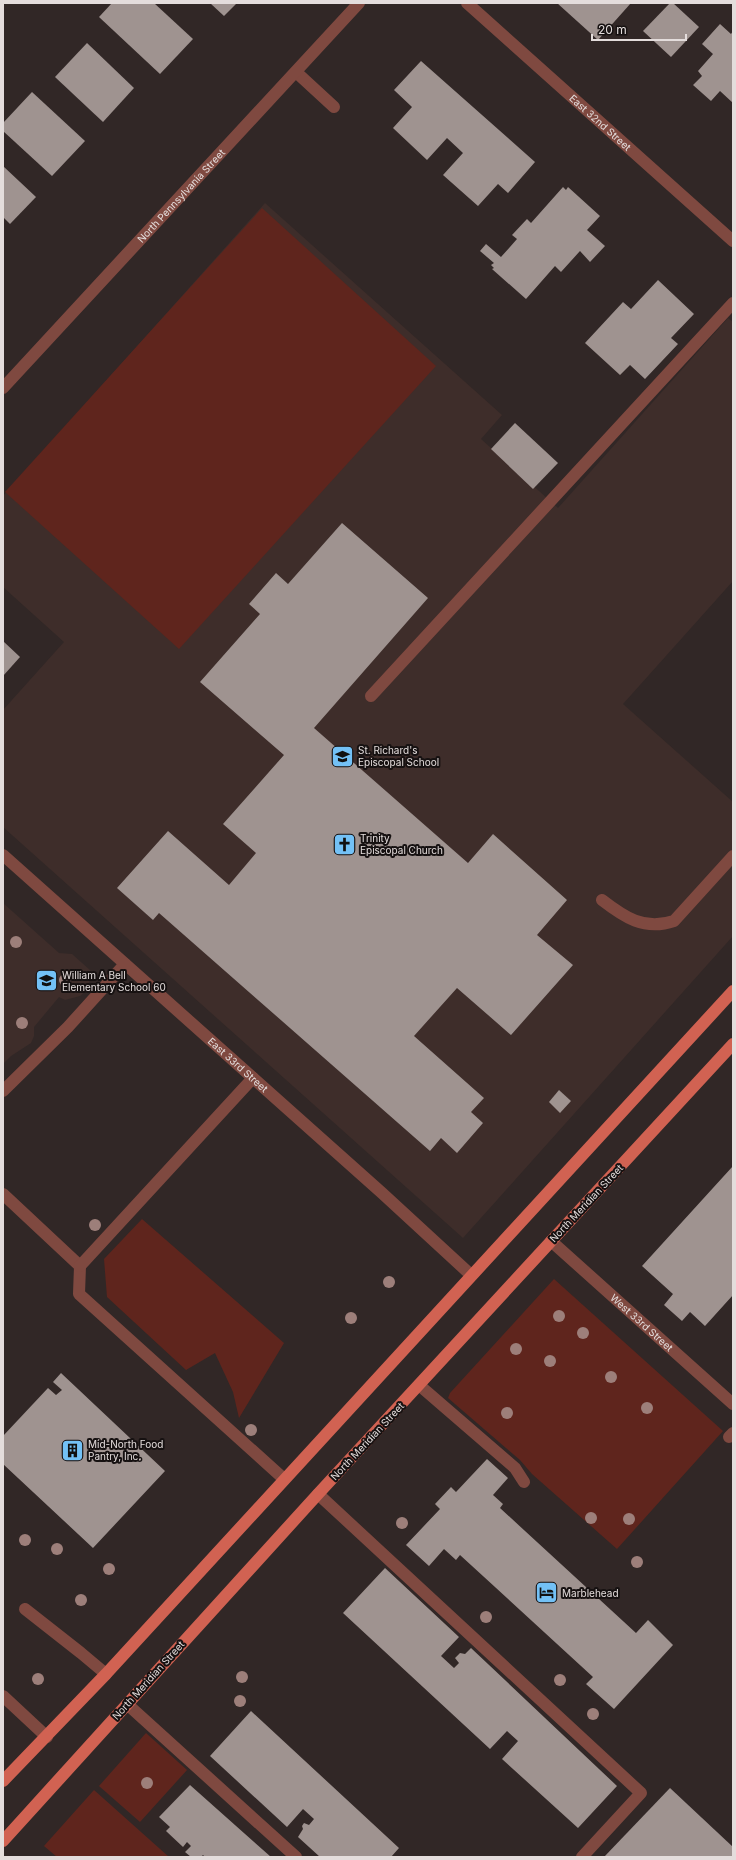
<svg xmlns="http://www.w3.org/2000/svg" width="736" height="1860" font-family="Inter,sans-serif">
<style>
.built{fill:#3e2d2a}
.green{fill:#5f251d}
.building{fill:#9f9390}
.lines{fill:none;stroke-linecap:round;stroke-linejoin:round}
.service{stroke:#7f4940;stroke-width:12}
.minor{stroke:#7f4940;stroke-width:12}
.tertiary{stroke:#7f4940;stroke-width:12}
.primary{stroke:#d16252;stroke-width:12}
.tree{fill:#9d7f7a}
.labels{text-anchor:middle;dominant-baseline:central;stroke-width:4;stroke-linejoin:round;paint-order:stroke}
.street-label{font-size:10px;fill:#e4dddc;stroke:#161111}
.poi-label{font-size:10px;fill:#e4dddc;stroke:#161111;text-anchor:start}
</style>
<rect width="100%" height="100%" fill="#312726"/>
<g class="built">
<polygon points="265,203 502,415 481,439 558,508 728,318 733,322 733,581 623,704 733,802 733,936 463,1238 3,827 3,710 64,642 3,587 3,496"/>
<polygon points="3,903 59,953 72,954 91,971 91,977 86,991 80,996 65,1000 59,997 34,1027 34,1036 31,1043 11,1056 3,1064"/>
</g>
<g class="green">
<polygon points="262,208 436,366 179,649 5,492"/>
<polygon points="142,1219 284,1343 239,1418 233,1392 215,1353 186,1370 107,1297 104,1259"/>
<polygon points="554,1279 723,1431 617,1549 532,1474 520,1460 448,1398 450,1393"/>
<polygon points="146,1733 187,1770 140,1822 99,1786"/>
<polygon points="94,1790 169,1857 57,1857 44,1846"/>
</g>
<g class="building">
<polygon points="112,3 154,3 193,39 160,74 99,17"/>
<polygon points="210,3 237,3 224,16"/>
<polygon points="557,3 631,3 598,40"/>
<polygon points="670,3 673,3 699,27 671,57 643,31"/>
<polygon points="720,24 731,34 733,31 733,103 720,91 711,101 693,85 702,76 698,71 713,54 702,44"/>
<polygon points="87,43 134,88 103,122 55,77"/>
<polygon points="421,61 535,162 508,193 498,184 478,206 443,175 463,153 447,138 427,160 393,128 412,107 394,90"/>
<polygon points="32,92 85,141 52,176 3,131 3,123"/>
<polygon points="3,166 36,197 10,224 3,217"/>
<polygon points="563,187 566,190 568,187 600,216 587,230 605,246 590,262 580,251 561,272 555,266 526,299 492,269 494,268 491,265 494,263 480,251 486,244 501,257 517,239 512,235 527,219 531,223"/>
<polygon points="658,280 694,314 671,338 678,344 645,379 630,365 620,375 585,343 623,302 631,309"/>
<polygon points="515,423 558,463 533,489 491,449"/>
<polygon points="342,523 428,598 314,728 468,863 493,834 567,900 537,935 573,965 511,1035 457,988 414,1036 484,1098 471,1112 483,1123 457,1153 441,1138 430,1151 159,913 153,920 117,888 168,831 229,885 256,853 223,824 284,755 200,682 260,614 249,604 276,573 288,584"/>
<polygon points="3,641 20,657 3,676"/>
<polygon points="559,1090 571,1101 560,1113 549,1102"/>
<polygon points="733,1166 733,1295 705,1326 690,1312 682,1321 664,1305 673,1294 642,1266"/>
<polygon points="61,1373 165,1471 93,1548 3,1464 3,1436 48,1388 56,1395 62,1390 53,1382"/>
<polygon points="487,1459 508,1478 493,1495 503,1504 500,1508 636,1633 648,1620 673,1645 614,1709 586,1684 593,1677 460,1555 456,1560 444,1549 429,1566 406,1545 440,1509 435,1504 451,1487 456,1492"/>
<polygon points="385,1568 459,1637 441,1656 454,1668 459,1663 455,1658 460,1653 465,1654 471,1648 617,1786 578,1828 502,1759 518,1741 507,1731 490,1749 343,1613"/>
<polygon points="251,1711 399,1848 391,1857 320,1857 298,1837 303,1829 302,1826 304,1823 309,1825 314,1819 303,1809 287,1827 210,1756"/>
<polygon points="190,1785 271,1857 205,1857 203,1855 201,1857 191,1857 185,1852 191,1846 187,1842 183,1847 166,1831 170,1827 159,1817"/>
<polygon points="670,1788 733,1847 733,1857 604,1857"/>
</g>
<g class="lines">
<g class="service">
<polyline points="296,72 334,107"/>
<polyline points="371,696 733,303"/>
<path d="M602,900c22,17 42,31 72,21l59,-65"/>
<polyline points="3,1091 68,1027 125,964"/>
<polyline points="3,1194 80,1266 79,1294 284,1479"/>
<polyline points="80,1266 253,1078"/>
<polyline points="419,1385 515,1468 524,1482"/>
<polyline points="729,1437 733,1433"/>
<polyline points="318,1494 641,1793 582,1857"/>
<polyline points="25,1609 81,1653 106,1674"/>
<polyline points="3,1696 47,1737"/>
<polyline points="127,1704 296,1857"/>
</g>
<g class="minor">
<path id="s1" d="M467,3l266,238"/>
<path id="s2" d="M3,855l379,338 89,82"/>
<path id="s3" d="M551,1241l182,163"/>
</g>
<path class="tertiary" id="s4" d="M3,388l356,-385"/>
<g class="primary">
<polyline points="3,1781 106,1674 733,991"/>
<polyline points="3,1841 318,1494 733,1044"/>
</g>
</g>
<g class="tree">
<circle cx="16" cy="942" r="6"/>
<circle cx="65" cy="980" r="6"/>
<circle cx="22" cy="1023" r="6"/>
<circle cx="95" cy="1225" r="6"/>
<circle cx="389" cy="1282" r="6"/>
<circle cx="559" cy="1316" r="6"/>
<circle cx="351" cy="1318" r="6"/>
<circle cx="583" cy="1333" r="6"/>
<circle cx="516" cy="1349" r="6"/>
<circle cx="550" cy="1361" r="6"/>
<circle cx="611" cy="1377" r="6"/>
<circle cx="647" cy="1408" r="6"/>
<circle cx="507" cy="1413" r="6"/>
<circle cx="251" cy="1430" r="6"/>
<circle cx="591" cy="1518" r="6"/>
<circle cx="629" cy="1519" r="6"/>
<circle cx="402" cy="1523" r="6"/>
<circle cx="25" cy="1540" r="6"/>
<circle cx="57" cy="1549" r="6"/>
<circle cx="637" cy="1562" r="6"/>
<circle cx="109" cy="1569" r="6"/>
<circle cx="81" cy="1600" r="6"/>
<circle cx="486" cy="1617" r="6"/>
<circle cx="242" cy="1677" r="6"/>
<circle cx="38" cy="1679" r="6"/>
<circle cx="560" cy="1680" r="6"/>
<circle cx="240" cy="1701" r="6"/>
<circle cx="593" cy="1714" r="6"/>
<circle cx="147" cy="1783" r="6"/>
</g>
<defs>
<symbol id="school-square" viewBox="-11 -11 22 22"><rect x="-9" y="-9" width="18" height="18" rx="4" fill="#73c1f6" stroke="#161111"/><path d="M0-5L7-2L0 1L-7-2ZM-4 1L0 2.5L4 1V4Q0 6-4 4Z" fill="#111"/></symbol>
<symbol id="church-square" viewBox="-11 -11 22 22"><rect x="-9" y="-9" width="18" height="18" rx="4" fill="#73c1f6" stroke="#161111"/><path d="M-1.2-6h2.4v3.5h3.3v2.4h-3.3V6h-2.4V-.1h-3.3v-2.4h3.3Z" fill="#111"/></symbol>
<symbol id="building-square" viewBox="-11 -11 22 22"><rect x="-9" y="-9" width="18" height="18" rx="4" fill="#73c1f6" stroke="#161111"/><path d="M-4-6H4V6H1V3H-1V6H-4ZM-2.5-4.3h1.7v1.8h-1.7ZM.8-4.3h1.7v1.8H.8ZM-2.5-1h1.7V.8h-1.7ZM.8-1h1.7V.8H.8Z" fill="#111"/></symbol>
<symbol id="hotel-square" viewBox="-11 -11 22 22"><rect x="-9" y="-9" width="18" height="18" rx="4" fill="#73c1f6" stroke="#161111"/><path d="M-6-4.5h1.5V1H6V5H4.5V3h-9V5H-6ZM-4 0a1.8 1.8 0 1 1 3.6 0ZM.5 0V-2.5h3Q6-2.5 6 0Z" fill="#111"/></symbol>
</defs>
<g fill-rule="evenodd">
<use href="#school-square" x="330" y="744" width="25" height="25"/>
<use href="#church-square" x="332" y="832" width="25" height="25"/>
<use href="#school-square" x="34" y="968" width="25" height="25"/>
<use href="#building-square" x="60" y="1438" width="25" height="25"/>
<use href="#hotel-square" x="534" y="1580" width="25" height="25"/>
</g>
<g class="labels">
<g class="street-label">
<text stroke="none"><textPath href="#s1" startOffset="179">East 32nd Street</textPath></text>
<text stroke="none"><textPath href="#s4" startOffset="262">North Pennsylvania Street</textPath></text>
<text stroke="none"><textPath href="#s2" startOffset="315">East 33rd Street</textPath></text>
<text transform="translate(586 1203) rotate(-47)">North Meridian Street</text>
<text stroke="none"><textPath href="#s3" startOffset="122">West 33rd Street</textPath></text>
<text transform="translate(367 1441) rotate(-47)">North Meridian Street</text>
<text transform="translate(148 1680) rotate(-48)">North Meridian Street</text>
</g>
<g class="poi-label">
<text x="358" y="750">St. Richard's<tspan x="358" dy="12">Episcopal School</tspan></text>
<text x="360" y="838">Trinity<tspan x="360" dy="12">Episcopal Church</tspan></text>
<text x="62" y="975">William A Bell<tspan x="62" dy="12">Elementary School 60</tspan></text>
<text x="88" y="1444">Mid-North Food<tspan x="88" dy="12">Pantry, Inc.</tspan></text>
<text x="562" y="1593">Marblehead</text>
</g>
</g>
<rect width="736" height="1860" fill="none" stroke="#e4dddc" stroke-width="8"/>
<path d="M592 34v6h94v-6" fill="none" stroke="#e4dddc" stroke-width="2"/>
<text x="598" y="34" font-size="12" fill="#e4dddc" stroke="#161111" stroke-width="3" paint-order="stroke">20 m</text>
</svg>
